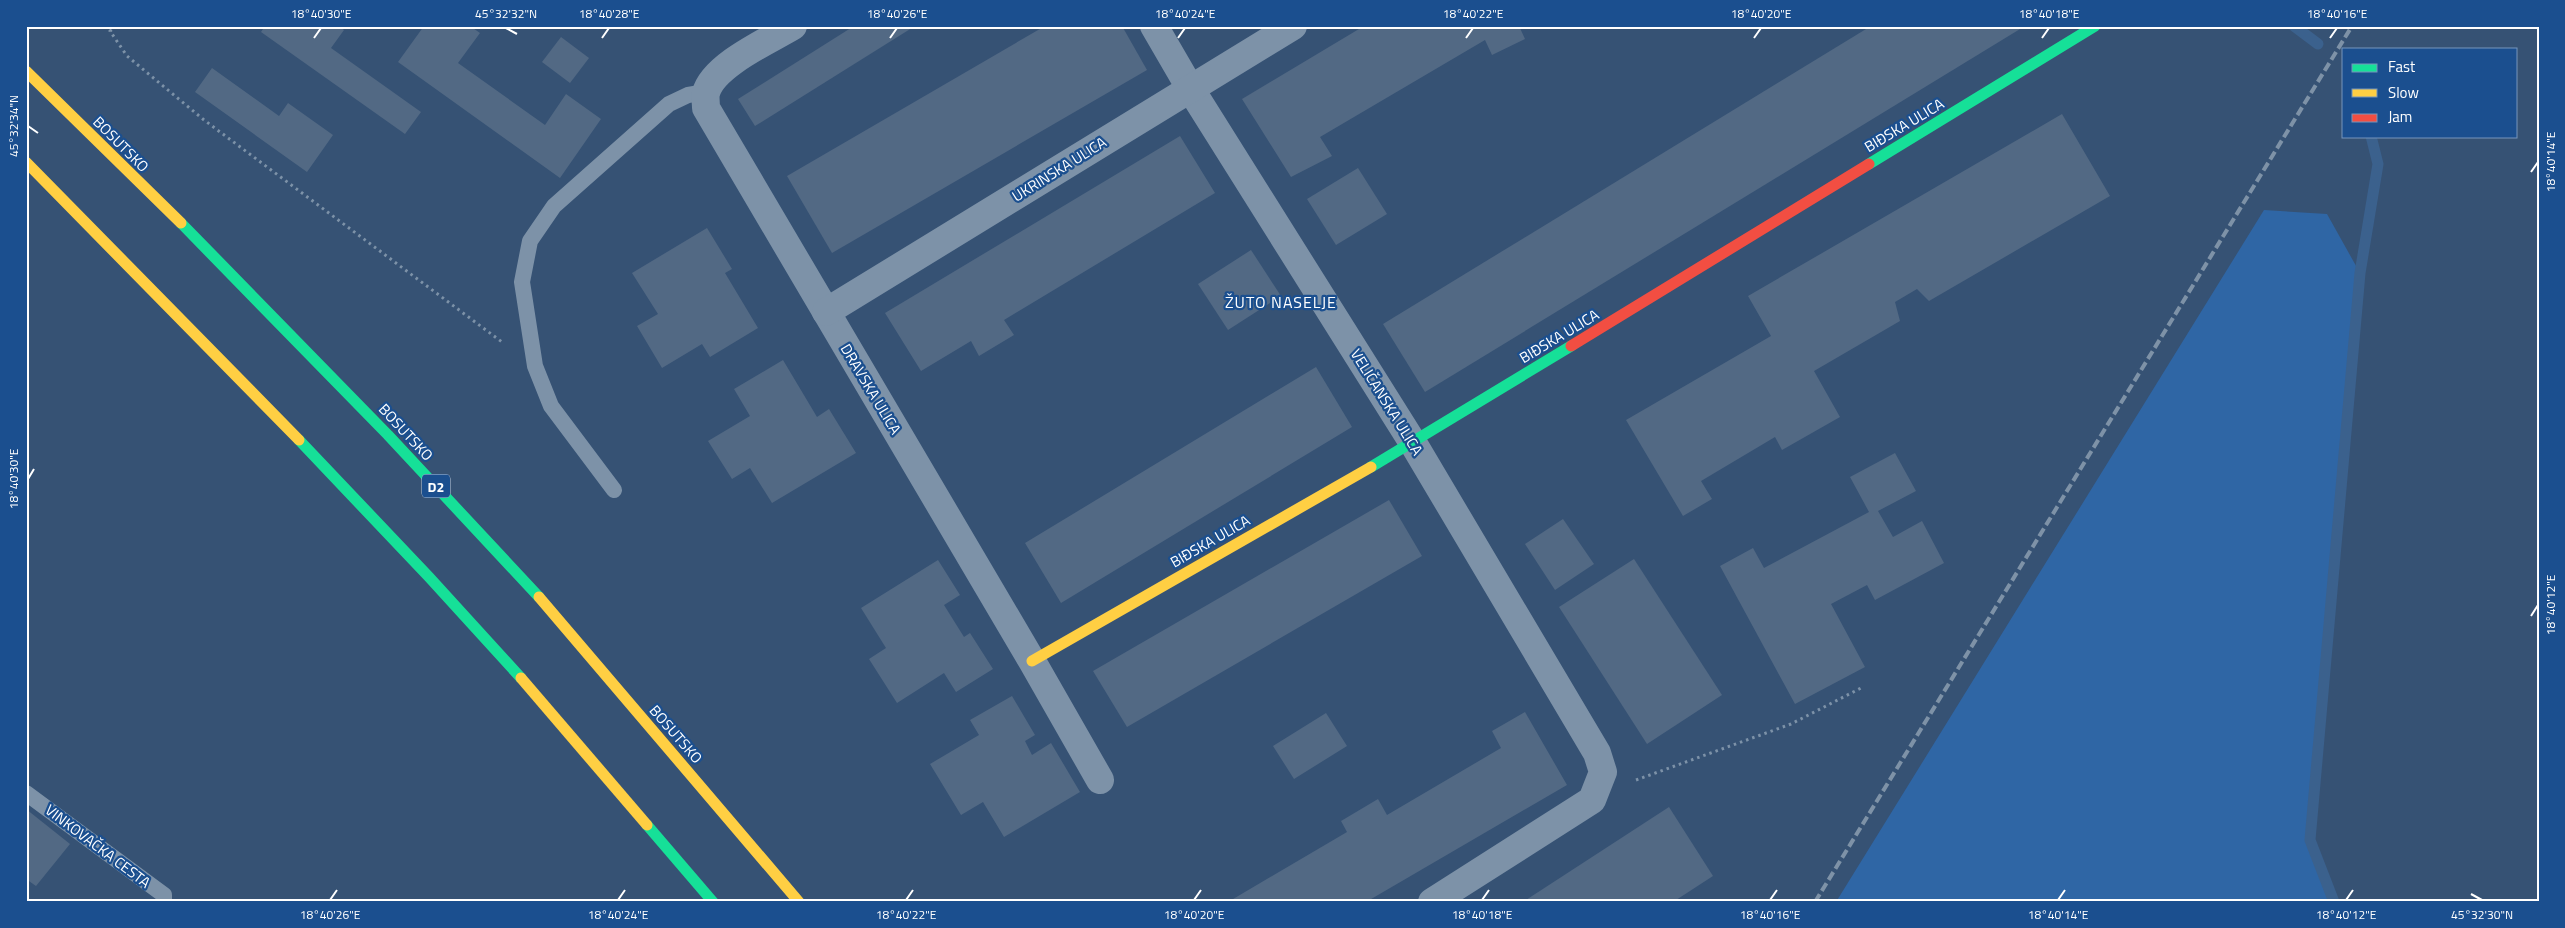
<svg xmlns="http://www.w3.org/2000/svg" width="2565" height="928" font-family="'Titillium Web',sans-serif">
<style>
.green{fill:#2f66a5}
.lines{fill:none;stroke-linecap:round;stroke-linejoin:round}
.stream{stroke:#3b618d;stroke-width:11}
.building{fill:#526984}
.path{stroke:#7d92a8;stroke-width:3;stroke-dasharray:2.5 4;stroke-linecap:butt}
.lane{stroke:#7d92a8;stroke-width:16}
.street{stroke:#7d92a8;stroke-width:28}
.fast{stroke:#16e098;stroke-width:11}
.slow{stroke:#ffcf43;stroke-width:11}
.jam{stroke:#f24e42;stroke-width:11}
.rail{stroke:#7e92a7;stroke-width:4;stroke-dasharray:9 4;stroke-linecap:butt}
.ticks{fill:none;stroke:#fff;stroke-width:2}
.labels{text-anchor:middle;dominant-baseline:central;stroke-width:4.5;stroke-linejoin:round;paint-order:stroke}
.shield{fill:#1b4f8f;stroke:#bbcadd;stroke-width:1}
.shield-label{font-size:14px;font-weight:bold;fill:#fff}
.street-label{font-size:15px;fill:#fff;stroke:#1b4f8f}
.neighbourhood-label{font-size:16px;letter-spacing:1px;fill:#fff;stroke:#1b4f8f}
.neatline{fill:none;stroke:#fff;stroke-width:2}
.ticks-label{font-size:12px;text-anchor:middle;fill:#fff}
</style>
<rect width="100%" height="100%" fill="#365274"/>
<polygon class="green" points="2264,210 2327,214 2360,273 2310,840 2334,902 1836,902"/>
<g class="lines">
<g class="stream">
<polyline points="2294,26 2318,44"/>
<polyline points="2334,902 2310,840 2360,273 2378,164 2371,136"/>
</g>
</g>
<g class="building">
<polygon points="265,26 339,26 344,30 331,48 421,112 405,134 261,32"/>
<polygon points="424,26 470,26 480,33 458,63 545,125 566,94 601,119 560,178 398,62"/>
<polygon points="854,26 915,26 755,126 738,99"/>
<polygon points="1045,26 1122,26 1147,70 832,253 787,176"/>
<polygon points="1364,26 1519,26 1525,39 1492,55 1485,40 1320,137 1332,156 1291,177 1242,99"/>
<polygon points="1871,26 2025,26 1425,392 1383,324"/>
<polygon points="561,37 589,58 570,83 542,62"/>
<polygon points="212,68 279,116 288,103 333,135 307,172 195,92"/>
<polygon points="2062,114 2110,196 1929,301 1917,289 1895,302 1900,321 1814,371 1840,417 1782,450 1775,437 1701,481 1712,499 1683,516 1626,420 1771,336 1748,296"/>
<polygon points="1180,136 1215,193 1004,320 1014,335 979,356 971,341 921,371 885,313"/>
<polygon points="1358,168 1387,214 1336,245 1307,199"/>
<polygon points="707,228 732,269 725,273 758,328 710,357 702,344 662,368 637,326 658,314 632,273"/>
<polygon points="1251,250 1281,296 1228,330 1198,284"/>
<polygon points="783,360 817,417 829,409 856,453 772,503 750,468 732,479 708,441 750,416 734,389"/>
<polygon points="1316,367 1352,427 1061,603 1025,543"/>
<polygon points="1895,453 1916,491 1878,511 1893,537 1922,521 1944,563 1875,600 1867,585 1831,604 1865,667 1795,704 1720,566 1753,548 1764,568 1869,512 1850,477"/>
<polygon points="1389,500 1422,556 1127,727 1093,671"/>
<polygon points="1563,519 1594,564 1555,590 1525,544"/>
<polygon points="1634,559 1722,695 1647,744 1559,607"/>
<polygon points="938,560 960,595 944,605 964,637 970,633 993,669 956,692 944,673 897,703 869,659 886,648 861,608"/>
<polygon points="1012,696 1035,735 1025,741 1032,755 1051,743 1080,792 1004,837 983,802 961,815 930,764 979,735 970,720"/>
<polygon points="1525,712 1567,785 1366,902 1228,902 1347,832 1341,821 1378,799 1387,815 1501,748 1492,731"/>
<polygon points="1326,713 1347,746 1294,779 1273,746"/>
<polygon points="1669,807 1713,876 1673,902 1523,902"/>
<polygon points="26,809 70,844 36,886 26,879"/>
</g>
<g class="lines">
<g class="path">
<polyline points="117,26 110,31 127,56 204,120 502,342"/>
<polyline points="1636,780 1791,724 1861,688"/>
</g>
<g class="lane">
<polyline points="614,490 551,406 535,366 522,282 530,241 554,206 669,104 688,95 706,92"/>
<polyline points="26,793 164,895 164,902"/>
</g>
<g class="street">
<path d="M793,26c-23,14 -80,39 -87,67 -1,4 0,11 0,15l326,553 68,119"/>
<polyline points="1154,26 1190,88 1413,443 1597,753 1603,772 1592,800 1432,902"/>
<polyline points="826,312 1293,26"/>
</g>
<g class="fast">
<polyline points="1869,164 2095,26"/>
<polyline points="181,223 388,435 539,597"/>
<polyline points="299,440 429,577 521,678"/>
<polyline points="1371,467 1571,346"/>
<polyline points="647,825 713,902"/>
</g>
<g class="slow">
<polyline points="26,71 181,223"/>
<polyline points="26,162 299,440"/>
<polyline points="539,597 799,902"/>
<polyline points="1032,661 1371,467"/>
<polyline points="521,678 647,825"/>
</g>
<polyline class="jam" points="1571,346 1869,164"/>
<polyline class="rail" points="1815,902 2352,26"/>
</g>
<path class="ticks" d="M506,28l11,6M314,38l7,-10M602,38l7,-10M890,38l7,-10M1178,38l7,-10M1466,38l7,-10M1754,38l7,-10M2042,38l7,-10M2330,38l7,-10M28,126l10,7M2531,172l7,-10M28,479l6,-10M2531,616l7,-11M2471,894l11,6M330,900l7,-10M618,900l7,-10M906,900l7,-10M1194,900l7,-10M1482,900l7,-10M1770,900l7,-10M2058,900l7,-10M2346,900l7,-10"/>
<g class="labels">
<rect class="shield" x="422" y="474.5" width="28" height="23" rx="4"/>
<g class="shield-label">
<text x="436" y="486">D2</text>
</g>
<g class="street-label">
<text transform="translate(1904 125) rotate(-31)">BIĐSKA ULICA</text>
<text transform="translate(121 144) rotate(45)">BOSUTSKO</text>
<text transform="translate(1059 169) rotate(-32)">UKRINSKA ULICA</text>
<text transform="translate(1559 336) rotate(-31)">BIĐSKA ULICA</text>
<text transform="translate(871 389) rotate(59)">DRAVSKA ULICA</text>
<text transform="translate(1387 402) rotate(58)">VELIČANSKA ULICA</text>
<text transform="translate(406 432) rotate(47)">BOSUTSKO</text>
<text transform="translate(1210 541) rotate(-30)">BIĐSKA ULICA</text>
<text transform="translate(676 734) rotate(49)">BOSUTSKO</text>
<text transform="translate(98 846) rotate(37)">VINKOVAČKA CESTA</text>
</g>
<g class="neighbourhood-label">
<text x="1281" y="302">ŽUTO NASELJE</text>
</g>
</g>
<rect width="2565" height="928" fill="none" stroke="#1b4f8f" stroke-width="55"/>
<rect x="2342" y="48" width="175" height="90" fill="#1b4f8f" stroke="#7695bc"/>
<rect x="2352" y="64" width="25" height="8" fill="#16e098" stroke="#7695bc"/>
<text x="2388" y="72" font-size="15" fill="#ffffff">Fast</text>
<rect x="2352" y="89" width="25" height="8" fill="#ffcf43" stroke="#7695bc"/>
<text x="2388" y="98" font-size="15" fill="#ffffff">Slow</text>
<rect x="2352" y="114" width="25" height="8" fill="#f24e42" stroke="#7695bc"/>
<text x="2388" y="122" font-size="15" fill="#ffffff">Jam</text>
<rect x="28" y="28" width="2510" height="872" class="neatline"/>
<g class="ticks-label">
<text x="321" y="18">18°40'30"E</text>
<text x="506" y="18">45°32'32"N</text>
<text x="609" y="18">18°40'28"E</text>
<text x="897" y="18">18°40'26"E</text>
<text x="1185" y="18">18°40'24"E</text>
<text x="1473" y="18">18°40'22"E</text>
<text x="1761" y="18">18°40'20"E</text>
<text x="2049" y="18">18°40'18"E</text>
<text x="2337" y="18">18°40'16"E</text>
<text transform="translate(14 126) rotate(-90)" y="4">45°32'34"N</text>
<text transform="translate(2551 162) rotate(-90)" y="4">18°40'14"E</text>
<text transform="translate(14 479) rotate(-90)" y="4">18°40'30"E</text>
<text transform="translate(2551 605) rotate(-90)" y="4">18°40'12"E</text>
<text x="330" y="919">18°40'26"E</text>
<text x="618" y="919">18°40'24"E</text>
<text x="906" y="919">18°40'22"E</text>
<text x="1194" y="919">18°40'20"E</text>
<text x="1482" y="919">18°40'18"E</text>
<text x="1770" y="919">18°40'16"E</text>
<text x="2058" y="919">18°40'14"E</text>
<text x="2346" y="919">18°40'12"E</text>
<text x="2482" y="919">45°32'30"N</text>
</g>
</svg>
